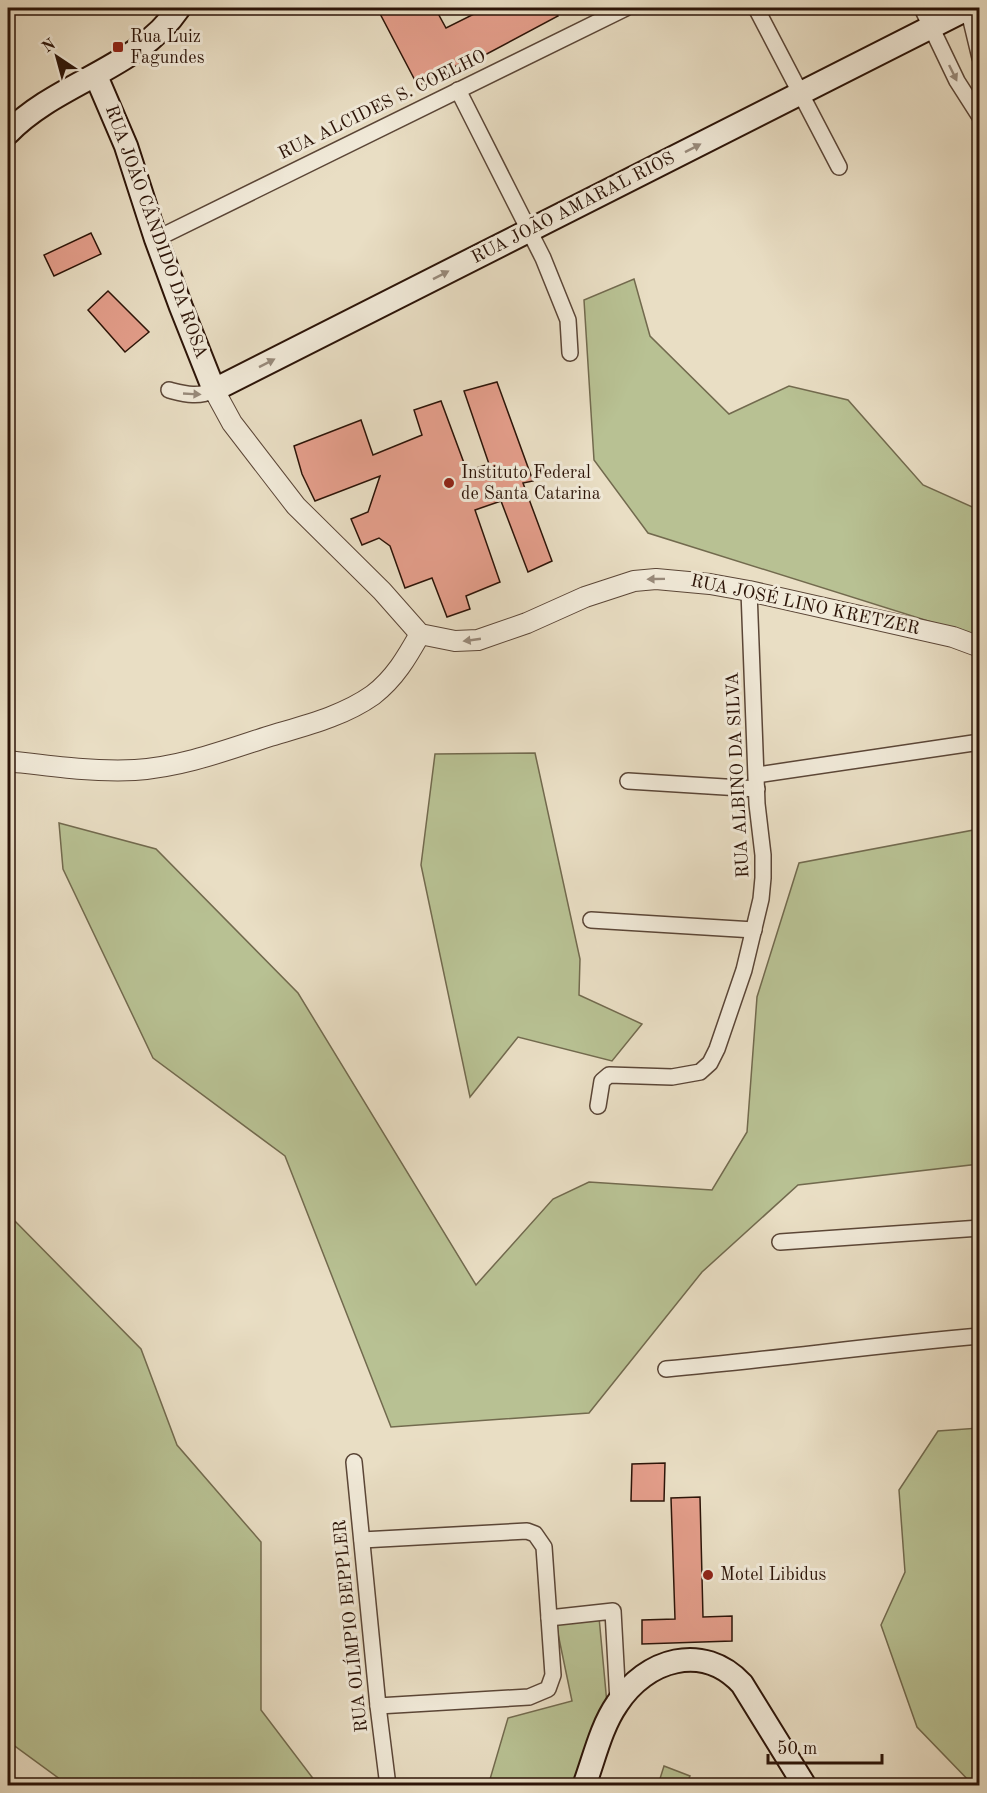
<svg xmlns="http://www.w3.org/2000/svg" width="987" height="1793" font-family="'Old Standard TT',serif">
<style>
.green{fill:#b8c193;stroke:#726a4e;stroke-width:1.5}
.building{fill:#e49e8b;stroke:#2c1408;stroke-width:1.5}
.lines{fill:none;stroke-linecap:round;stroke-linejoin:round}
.minor-casing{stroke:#5b4637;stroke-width:18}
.tertiary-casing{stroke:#5b4637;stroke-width:22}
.secondary-casing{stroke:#2c1408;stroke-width:26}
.minor{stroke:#f1ead9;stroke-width:15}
.tertiary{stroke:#f1ead9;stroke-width:20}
.secondary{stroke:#f1ead9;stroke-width:22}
.oneway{fill:#988a7b}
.poi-dot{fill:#8f2418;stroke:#f1ead9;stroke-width:2}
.labels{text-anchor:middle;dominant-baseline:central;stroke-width:6;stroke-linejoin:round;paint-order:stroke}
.poi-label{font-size:18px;fill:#2c1408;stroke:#f1ead9;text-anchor:start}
.street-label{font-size:18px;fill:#2c1408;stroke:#f1ead9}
</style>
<rect width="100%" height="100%" fill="#e9dec4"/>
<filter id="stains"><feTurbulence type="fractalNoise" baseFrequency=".00333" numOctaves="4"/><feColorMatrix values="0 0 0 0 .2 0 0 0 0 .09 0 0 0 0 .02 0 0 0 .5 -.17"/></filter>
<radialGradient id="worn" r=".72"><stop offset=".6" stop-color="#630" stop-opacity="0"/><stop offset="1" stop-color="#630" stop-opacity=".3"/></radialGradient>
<g class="green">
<polygon points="634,279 650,336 729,414 789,386 848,400 923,485 979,510 979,637 648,533 594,460 584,300"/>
<polygon points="535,753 580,959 579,995 642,1024 612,1061 518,1037 470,1097 421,865 435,754"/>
<polygon points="59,823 156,849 298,993 476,1285 553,1199 589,1182 712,1190 747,1132 757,997 799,863 979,829 979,1164 798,1185 702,1272 589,1413 391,1427 285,1156 153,1058 63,869"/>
<polygon points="8,1214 141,1349 177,1445 261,1542 261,1710 318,1785 68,1785 8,1741"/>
<polygon points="979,1428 980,1785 974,1786 917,1727 881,1625 905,1572 899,1490 938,1431"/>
<polygon points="599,1617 607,1704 576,1785 488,1786 508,1718 572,1701 556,1624"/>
<polygon points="664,1766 690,1776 686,1785 658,1785"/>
</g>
<g class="building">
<polygon points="377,8 435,8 446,28 486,8 553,8 558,16 483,56 481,53 418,86"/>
<polygon points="91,233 101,254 54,276 44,255"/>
<polygon points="108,291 149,332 125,352 88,310"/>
<polygon points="497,382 533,481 523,483 552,561 528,572 501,501 475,510 500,582 466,596 470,609 447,617 432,578 405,588 390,546 379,538 362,545 351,519 368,512 380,476 315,501 302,474 294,446 361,420 373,455 422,435 414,410 441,401 467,471 489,464 464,391"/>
<polygon points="665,1463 664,1501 631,1501 632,1464"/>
<polygon points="700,1497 703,1617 732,1616 732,1641 642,1644 642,1620 675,1619 671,1498"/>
</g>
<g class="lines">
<defs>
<g id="minor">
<polyline points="756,8 839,167"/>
<polyline points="922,8 957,81 980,117"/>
<polyline points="968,8 980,58"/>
<polyline points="458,90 543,258 568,320 570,353"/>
<polyline points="156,239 626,8"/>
<path d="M169,390c16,4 29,8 45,0"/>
<polyline points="757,775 980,742"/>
<polyline points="628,781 757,789"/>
<polyline points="591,920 754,930"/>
<polyline points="598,1106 602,1081 609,1075 672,1077 700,1072 710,1063 717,1049 744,970 761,899 763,878 763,855 757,804 749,591"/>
<polyline points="780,1242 980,1228"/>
<path d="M666,1369c104,-9 208,-24 314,-33"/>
<polyline points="354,1462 378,1706 388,1786"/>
<polyline points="362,1540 527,1531 535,1534 544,1547 553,1675 548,1689 529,1697 378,1706"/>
<polyline points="549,1618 613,1611 618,1702"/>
</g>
<g id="tertiary">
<polyline points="214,390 232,423 296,506 382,591 420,634 455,641 478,640 527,623 585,597 634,581 656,579 710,584 749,591 953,637 980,647"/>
<path d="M8,761c42,5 84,11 127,9 46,-3 89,-19 132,-33 36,-11 75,-20 106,-42 22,-17 34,-38 47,-61"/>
</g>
<g id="secondary">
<polyline points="96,76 126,146 156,239 181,307 214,390 969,8"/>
<path d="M8,133c49,-51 130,-64 171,-125"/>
<path d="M584,1786c10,-27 17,-59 33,-82 29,-45 86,-62 125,-20l63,102"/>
</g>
</defs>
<use href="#minor" class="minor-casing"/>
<use href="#tertiary" class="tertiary-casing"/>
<use href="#secondary" class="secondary-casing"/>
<use href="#minor" class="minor"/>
<use href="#tertiary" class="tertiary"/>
<use href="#secondary" class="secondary"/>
</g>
<defs><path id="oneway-solid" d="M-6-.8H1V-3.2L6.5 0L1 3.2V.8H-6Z" transform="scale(1.5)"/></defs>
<g class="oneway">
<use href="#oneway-solid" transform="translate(953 73) rotate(64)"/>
<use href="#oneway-solid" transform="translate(693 148) rotate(-27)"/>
<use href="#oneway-solid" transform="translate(441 275) rotate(-27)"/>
<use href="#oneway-solid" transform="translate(267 363) rotate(-27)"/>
<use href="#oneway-solid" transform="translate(192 394) rotate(3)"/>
<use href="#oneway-solid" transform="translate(656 579) rotate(179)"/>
<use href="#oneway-solid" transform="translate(472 640) rotate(172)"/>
</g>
<g class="poi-dot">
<rect x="112" y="41" width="12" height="12" rx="3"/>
<circle cx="449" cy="483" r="6"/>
<circle cx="708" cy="1575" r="6"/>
</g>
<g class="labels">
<g class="poi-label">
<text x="130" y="37">Rua Luiz<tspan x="130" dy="21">Fagundes</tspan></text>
<text x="461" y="473">Instituto Federal<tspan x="461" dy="21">de Santa Catarina</tspan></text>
<text x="720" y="1575">Motel Libidus</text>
</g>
<g class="street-label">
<text transform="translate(382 105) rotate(-26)">RUA ALCIDES S. COELHO</text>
<text transform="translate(573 208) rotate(-27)">RUA JOÃO AMARAL RIOS</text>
<text transform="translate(156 232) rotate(70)">RUA JOÃO CÂNDIDO DA ROSA</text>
<text transform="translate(805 605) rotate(12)">RUA JOSÉ LINO KRETZER</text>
<text transform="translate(738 775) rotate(-93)">RUA ALBINO DA SILVA</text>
<text transform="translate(351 1626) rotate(-96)">RUA OLÍMPIO BEPPLER</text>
</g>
</g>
<rect width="987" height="1793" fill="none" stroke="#e9dec4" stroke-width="30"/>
<rect x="9" y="9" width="969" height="1775" fill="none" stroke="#2c1408" stroke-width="3"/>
<rect x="15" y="15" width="957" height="1763" fill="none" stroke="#2c1408" stroke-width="1.5"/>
<g transform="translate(57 57) rotate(324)" stroke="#f1ead9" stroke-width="4.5" paint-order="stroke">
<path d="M0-4.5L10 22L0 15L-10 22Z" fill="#2c1408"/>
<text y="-9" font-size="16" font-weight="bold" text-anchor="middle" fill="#2c1408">N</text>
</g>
<path d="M768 1754v9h114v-9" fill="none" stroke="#2c1408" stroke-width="3"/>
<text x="777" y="1754" font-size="18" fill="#2c1408" stroke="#f1ead9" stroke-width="4.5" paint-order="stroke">50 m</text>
<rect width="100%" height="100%" filter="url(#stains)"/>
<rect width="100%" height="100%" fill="url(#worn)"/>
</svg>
